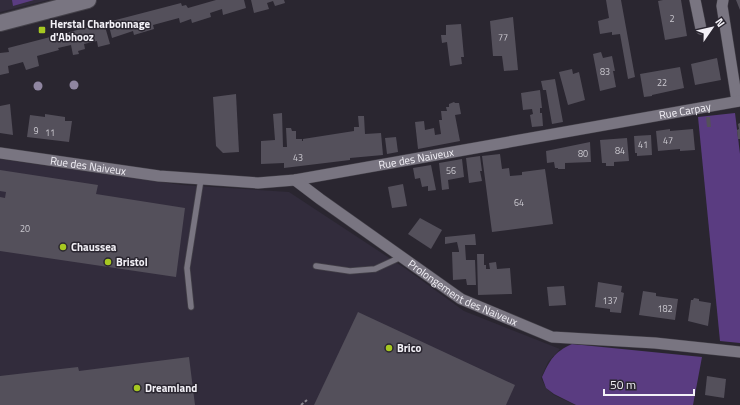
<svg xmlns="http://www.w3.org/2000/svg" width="740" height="405" font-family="'Titillium Web',sans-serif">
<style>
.built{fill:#322c3c}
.green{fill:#5a3c81}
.building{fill:#54505b}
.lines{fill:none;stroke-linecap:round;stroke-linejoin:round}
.service-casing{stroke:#444149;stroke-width:7}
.minor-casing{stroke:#444149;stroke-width:12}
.secondary-casing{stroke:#444149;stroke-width:18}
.path{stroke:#88858d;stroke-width:2;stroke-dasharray:3 2;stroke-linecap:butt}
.service{stroke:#797581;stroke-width:5.5}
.minor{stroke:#797581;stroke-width:11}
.secondary{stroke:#797581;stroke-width:16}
.tree{fill:#9086a1}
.poi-dot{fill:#a6c821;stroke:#2a2630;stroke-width:1.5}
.labels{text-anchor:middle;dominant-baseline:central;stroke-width:3;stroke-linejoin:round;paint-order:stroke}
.number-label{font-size:9px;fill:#cbc9d0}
.poi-label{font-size:11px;font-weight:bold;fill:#f3f1f7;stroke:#2a2630;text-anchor:start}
.street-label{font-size:11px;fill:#f3f1f7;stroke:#2a2630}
</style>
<rect width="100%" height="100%" fill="#2a2630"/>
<g class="built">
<polygon points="0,0 48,0 0,12"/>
<polygon points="0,159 182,185 289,192 406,269 464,311 560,349 548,362 541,378 546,388 554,395 575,405 0,405"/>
</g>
<g class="green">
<polygon points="12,0 34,0 13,6"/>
<polygon points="735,113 740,154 740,343 720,341 698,117"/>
<path d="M572,344l130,13 -9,48h-117l-22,-11 -8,-6 -4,-11c8,-17 12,-25 30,-33z"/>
</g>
<g class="building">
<polygon points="216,0 244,0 246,8 223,15 222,9 210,13 211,17 192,23 191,19 180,23 179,18 153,25 154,29 134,35 133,31 112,38 108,22 181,3 182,6 186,5 188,8"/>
<polygon points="251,0 284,0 285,3 275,6 273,1 267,3 269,9 254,13"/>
<polygon points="606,0 621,0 635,77 628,79 620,34 612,35 612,32 600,34 598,21 609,18"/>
<polygon points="663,0 681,0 687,36 665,40 658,1"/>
<polygon points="736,0 740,0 740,10"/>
<polygon points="513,17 518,70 504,71 502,56 493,56 490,21"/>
<polygon points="104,23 110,44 98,47 97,41 84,44 85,49 78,51 79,54 73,55 71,45 58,48 59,50 37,56 39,66 26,70 23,62 8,66 9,73 0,75 0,53 9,52 8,48"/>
<polygon points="461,24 464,57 461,57 462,64 450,66 447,42 442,43 441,35 446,35 446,25"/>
<polygon points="601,52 603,58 612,56 615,71 613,71 616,87 600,91 593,54"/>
<polygon points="717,58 721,80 695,85 691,64"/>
<polygon points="680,67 684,88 652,95 652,96 644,97 640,74"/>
<polygon points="572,69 573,74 579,72 585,100 568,105 559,72"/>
<polygon points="555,79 563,122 552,124 546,90 543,90 541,81"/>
<polygon points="540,90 542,108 540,108 540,113 542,113 543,126 532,127 530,115 533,114 532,109 523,110 521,93"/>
<polygon points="236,94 239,152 223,153 216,146 213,97"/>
<polygon points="454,102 455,103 459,103 461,114 455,115 460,141 418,149 415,122 424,121 425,130 434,128 435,135 441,134 439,120 442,120 441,111 447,111 446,107 449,107 449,104"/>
<polygon points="10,104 13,135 0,133 0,106"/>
<polygon points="282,113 283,147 287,147 286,128 291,128 292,131 296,131 296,139 302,139 302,141 303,141 303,139 354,131 354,127 359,127 358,116 364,116 365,134 381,133 383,155 350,158 350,160 284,168 284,163 261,164 261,141 275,140 273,114"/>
<polygon points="45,114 65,117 65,121 72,121 69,142 27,137 30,115 45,117"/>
<polygon points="706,117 710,117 711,127 707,127"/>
<polygon points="740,123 740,139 738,139 737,130 739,129 738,124"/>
<polygon points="670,129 670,131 693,129 695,150 680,151 680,149 658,151 656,131"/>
<polygon points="651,135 652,155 637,156 637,153 635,153 634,136"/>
<polygon points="396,137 398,152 387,154 385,138"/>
<polygon points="627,138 629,161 614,162 614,166 606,166 606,163 602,163 600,140"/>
<polygon points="590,142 591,162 565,163 565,169 558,169 558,168 555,168 554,162 547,163 546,151"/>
<polygon points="500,154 502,169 509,168 510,176 522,175 522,172 545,169 553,224 492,232 482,156"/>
<polygon points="480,156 482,171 480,171 482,181 469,183 466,158"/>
<polygon points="462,159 464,177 448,180 449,189 442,190 439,163"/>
<polygon points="431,165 436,190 428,191 428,186 422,187 420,178 415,179 413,168"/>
<polygon points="0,170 98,185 96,194 185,208 176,277 0,251 0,197 5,198 6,192 0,191"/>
<polygon points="403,184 407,206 392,208 388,187"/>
<polygon points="420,218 442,230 431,249 408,234"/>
<polygon points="475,234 476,245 465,245 466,260 475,260 476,285 467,285 466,279 453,280 452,252 459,252 459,251 457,242 445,244 445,237"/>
<polygon points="477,254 484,254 484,265 486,265 486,269 490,269 489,263 496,262 497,269 510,268 512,294 478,295"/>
<polygon points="598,282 622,286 621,292 624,293 621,313 610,312 610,309 595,307"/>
<polygon points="564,286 566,305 549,306 547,287"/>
<polygon points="643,291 656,293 656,296 678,299 675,320 639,315"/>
<polygon points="694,298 699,299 699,301 711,303 708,326 688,321 691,300 693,300"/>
<polygon points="358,312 515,385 506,405 314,405"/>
<polygon points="189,357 195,405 0,405 0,376 78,367 79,371"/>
<polygon points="707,376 726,379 724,398 705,395"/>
</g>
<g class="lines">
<defs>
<g id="service">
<polyline points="316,266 350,271 375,269 401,257"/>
<polyline points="191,307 187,268 201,179"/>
</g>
<g id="minor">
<polyline points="695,0 701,29"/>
<polyline points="723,0 722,6 737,101"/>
<path id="s1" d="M0,153l159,23 99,7 37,-3 445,-79"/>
<path id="s2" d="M295,180l25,19 141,100 91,38 103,6 85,9"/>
</g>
<polyline id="secondary" points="0,23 88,0"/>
</defs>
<use href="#service" class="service-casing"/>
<use href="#minor" class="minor-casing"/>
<use href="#secondary" class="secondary-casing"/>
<polyline class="path" points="301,405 307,400"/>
<use href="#service" class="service"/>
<use href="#minor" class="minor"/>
<use href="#secondary" class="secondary"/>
</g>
<g class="tree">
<circle cx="74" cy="85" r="4.5"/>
<circle cx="38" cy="86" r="4.5"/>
</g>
<g class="poi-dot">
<rect x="38" y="26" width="8" height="8" rx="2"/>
<circle cx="63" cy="247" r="4"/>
<circle cx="108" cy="262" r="4"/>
<circle cx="389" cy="348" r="4"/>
<circle cx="137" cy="388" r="4"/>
</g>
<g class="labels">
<g class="number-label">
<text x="672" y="18">2</text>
<text x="503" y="37">77</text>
<text x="605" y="71">83</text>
<text x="662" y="82">22</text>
<text x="36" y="130">9</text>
<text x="50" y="132">11</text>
<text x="668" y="140">47</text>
<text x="643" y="144">41</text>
<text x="620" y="150">84</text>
<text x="583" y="153">80</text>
<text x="298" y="157">43</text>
<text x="451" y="170">56</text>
<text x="519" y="202">64</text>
<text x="25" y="228">20</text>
<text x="610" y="300">137</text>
<text x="665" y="308">182</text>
</g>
<g class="poi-label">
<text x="50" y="24">Herstal Charbonnage<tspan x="50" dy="13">d'Abhooz</tspan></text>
<text x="71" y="247">Chaussea</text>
<text x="116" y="262">Bristol</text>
<text x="397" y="348">Brico</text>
<text x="145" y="388">Dreamland</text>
</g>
<g class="street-label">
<text stroke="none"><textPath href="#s1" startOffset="693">Rue Carpay</textPath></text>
<text stroke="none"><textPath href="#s1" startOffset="420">Rue des Naiveux</textPath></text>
<text stroke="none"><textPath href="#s1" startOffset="89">Rue des Naiveux</textPath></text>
<text stroke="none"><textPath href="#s2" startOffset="203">Prolongement des Naiveux</textPath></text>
</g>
</g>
<g transform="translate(712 28) rotate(56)" stroke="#2a2630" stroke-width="3" paint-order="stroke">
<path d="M0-3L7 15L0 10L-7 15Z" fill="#f3f1f7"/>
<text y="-6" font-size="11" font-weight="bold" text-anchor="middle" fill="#f3f1f7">N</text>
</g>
<path d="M604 389v6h90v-6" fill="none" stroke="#f3f1f7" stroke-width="2"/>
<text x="610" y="389" font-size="12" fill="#f3f1f7" stroke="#2a2630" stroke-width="3" paint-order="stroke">50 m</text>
</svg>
